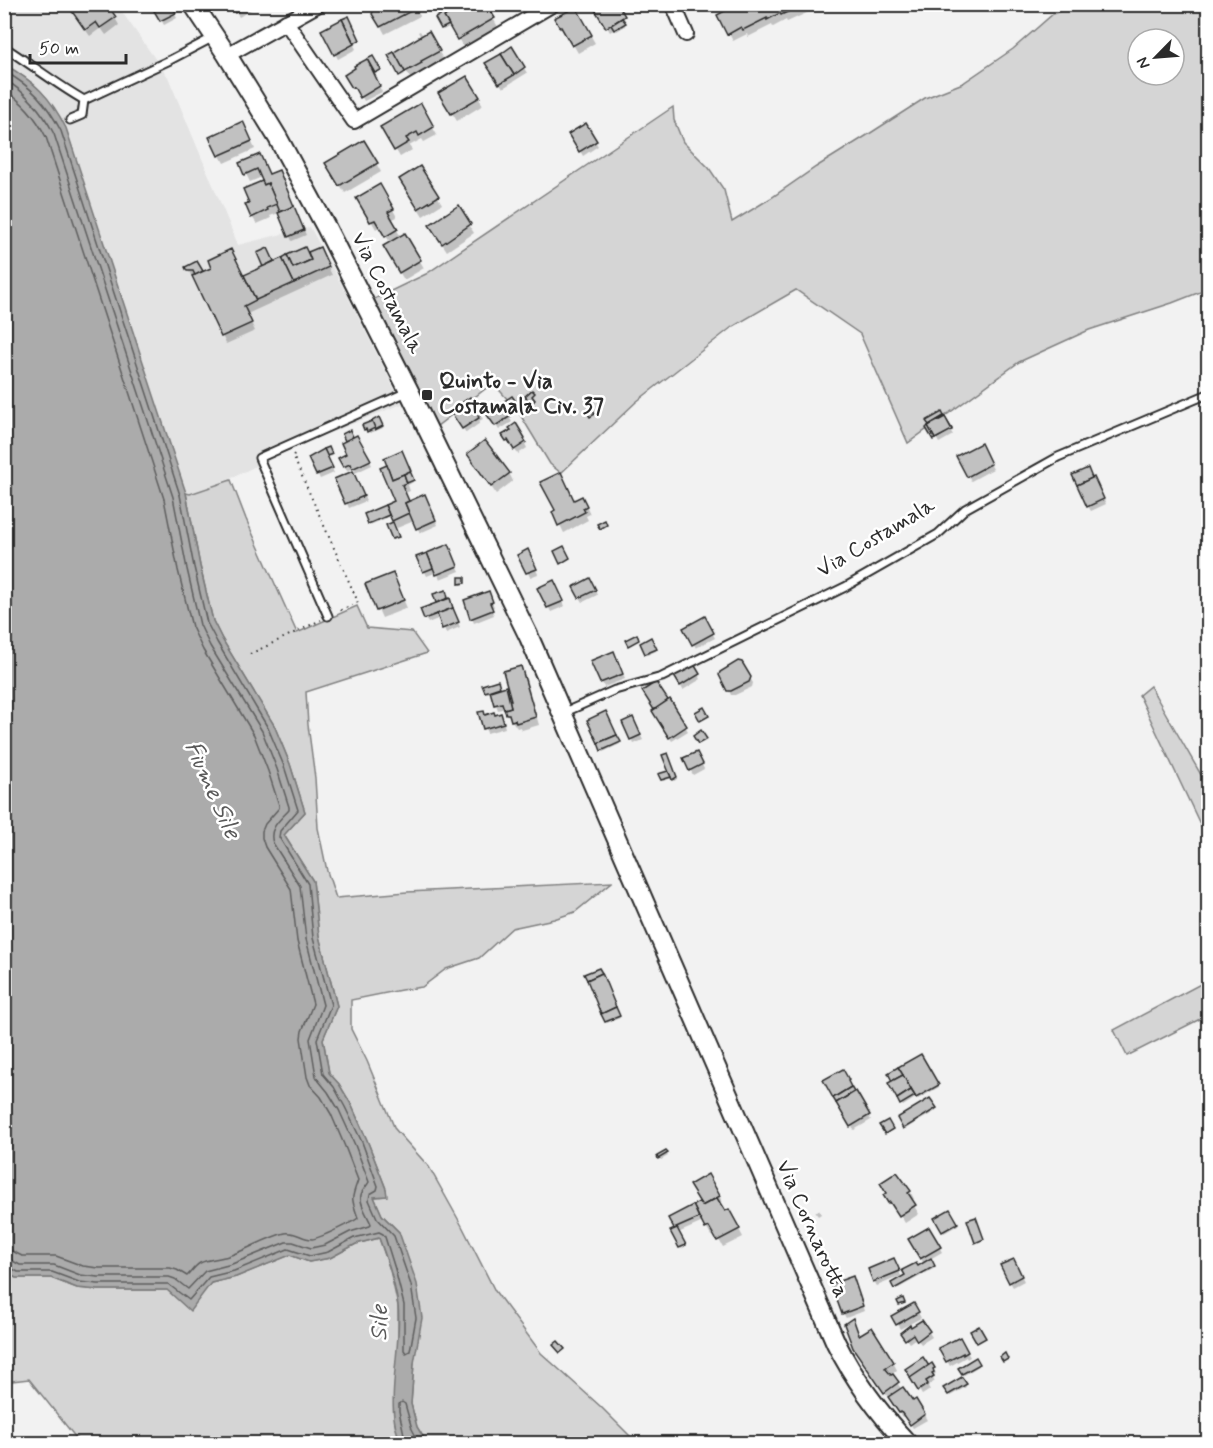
<svg xmlns="http://www.w3.org/2000/svg" width="1213" height="1448" font-family="Mynerve,sans-serif">
<style>
.built{fill:#e3e3e3}
.green{fill:#d5d5d5;stroke:#808080;stroke-width:1.5;fill-rule:evenodd}
.water{fill:#ababab;stroke:#787878;stroke-width:1.5}
.shadow{fill:#0003}
.lines{fill:none;stroke-linecap:round;stroke-linejoin:round}
.shore{stroke:#5e5e5e;stroke-width:1.5}
.building{fill:#c1c1c1;stroke:#2b2b2b;stroke-width:1.5}
.service-casing{stroke:#2b2b2b;stroke-width:11}
.minor-casing{stroke:#2b2b2b;stroke-width:18}
.secondary-casing{stroke:#2b2b2b;stroke-width:22}
.path{stroke:#2b2b2b;stroke-width:2;stroke-dasharray:1.5 4.5;stroke-linecap:butt}
.service{stroke:#fff;stroke-width:7}
.minor{stroke:#fff;stroke-width:14}
.secondary{stroke:#fff;stroke-width:18}
.poi-dot{fill:#2b2b2b;stroke:#fff;stroke-width:2}
.labels{text-anchor:middle;dominant-baseline:central;stroke-width:5;stroke-linejoin:round;paint-order:stroke}
.street-label{font-size:22px;fill:#2b2b2b;stroke:#fff}
.poi-label{font-size:22px;font-weight:bold;fill:#2b2b2b;stroke:#fff;text-anchor:start}
.water-label{font-size:24px;font-style:italic;fill:#585858;stroke:#fff}
</style>
<rect width="100%" height="100%" fill="#f2f2f2"/>
<filter id="ink" filterUnits="userSpaceOnUse"><feTurbulence type="fractalNoise" baseFrequency=".0167" numOctaves="2"/><feDisplacementMap in="SourceGraphic" scale="12" xChannelSelector="R" yChannelSelector="G"/><feConvolveMatrix kernelMatrix="1 2 1 2 8 2 1 2 1" color-interpolation-filters="sRGB"/></filter>
<g filter="url(#ink)">
<polygon class="built" points="4,5 117,5 168,77 238,245 310,227 344,289 402,404 289,449 230,479 190,494 186,493 66,128 58,112 44,93 27,77 5,64"/>
<g class="green">
<path d="M1074,5h134v284l-36,14 -83,27 -70,32 -111,81 -48,-109 -64,-44 -64,37 -96,75 -75,71 -11,-9 -32,-53 -25,-28 -56,43 -63,-127 52,-25 247,-167 1,13 9,22 26,26 15,22 8,32 39,-24 45,-31 53,-33 56,-36 38,-15 50,-34 40,-35zM1138,39h36v36h-36z"/>
<polygon points="231,480 246,519 297,633 357,606 367,628 412,632 427,653 306,692 308,725 315,778 318,828 327,871 336,898 407,892 612,882 575,912 554,919 512,928 479,958 446,969 422,987 401,990 351,1000 351,1029 367,1061 395,1129 429,1167 462,1226 495,1291 541,1353 600,1406 637,1443 427,1443 417,1427 411,1404 414,1363 399,1232 382,1215 374,1197 386,1196 386,1189 367,1140 351,1104 339,1084 329,1073 323,1039 337,1006 319,936 313,881 284,835 305,812 290,764 274,725 222,639 213,621 200,566 186,493 190,494"/>
<polygon points="1150,686 1208,787 1208,841 1139,695"/>
<polygon points="1208,980 1208,1015 1127,1056 1114,1030"/>
<polygon points="379,1238 390,1270 398,1306 398,1438 402,1443 384,1443 383,1442 380,1444 80,1443 29,1379 12,1381 5,1386 4,1272 16,1278 51,1278 77,1288 98,1290 168,1290 211,1283 236,1277 290,1255 309,1262 330,1258 356,1244"/>
</g>
<path class="water" d="M4,64c31,18 46,32 62,64l120,365 14,73 13,55 9,18 52,86 16,39 15,48 -21,23 29,46 6,55 18,70 -14,33 6,34 10,11 12,20 16,36 19,49 1,7 -13,1 8,18 17,17 18,52 5,34 -8,45 -3,41 6,23 10,16h-25c-20,-31 1,-99 -4,-138 -3,-22 -11,-46 -19,-67l-23,6 -26,14 -21,4 -19,-7 -54,22 -25,6 -21,28 -23,-21h-69l-21,-2 -26,-10h-35l-11,-6z"/>
<g class="shadow">
<polygon points="152,4 169,4 177,18 164,25"/>
<polygon points="232,4 252,4 254,8 239,17"/>
<polygon points="414,4 420,16 385,34 374,14"/>
<polygon points="485,4 498,27 463,47 451,26 443,30 437,19 449,11 451,14 462,14"/>
<polygon points="515,4 534,4 520,13"/>
<polygon points="616,4 626,22 624,23 625,26 617,31 615,29 610,32 594,6"/>
<polygon points="746,4 808,4 811,11 787,22 786,20 773,27 772,25 748,37 747,34 733,41 719,16"/>
<polygon points="575,9 595,43 578,53 567,34 565,35 556,19"/>
<polygon points="77,18 115,18 119,25 106,35 101,28 90,36"/>
<polygon points="348,18 359,42 354,45 356,49 338,59 323,31"/>
<polygon points="420,31 423,36 428,33 443,59 424,69 425,71 411,79 404,67 402,69 405,74 401,76 390,56 421,37 418,32"/>
<polygon points="512,48 527,73 503,88 487,64"/>
<polygon points="366,61 382,92 364,101 358,90 356,92 346,75"/>
<polygon points="466,78 483,105 457,121 440,94"/>
<polygon points="420,105 437,135 424,142 422,139 409,146 412,150 400,157 382,127"/>
<polygon points="585,125 598,146 583,156 570,134"/>
<polygon points="246,130 255,149 224,163 211,138"/>
<polygon points="364,142 381,172 345,193 327,163"/>
<polygon points="260,156 270,176 283,180 306,235 292,241 279,213 270,216 271,218 257,224 252,217 251,203 245,190 264,182 262,177 250,182 241,164"/>
<polygon points="380,186 397,217 391,220 401,237 405,235 424,268 404,280 385,247 391,244 380,226 376,229 358,199"/>
<polygon points="405,187 438,197 442,204 423,216"/>
<polygon points="458,208 474,233 447,251 435,233"/>
<polygon points="319,249 332,275 247,314 255,331 226,344 195,279 193,279 187,268 197,263 203,273 244,277 265,267 267,250 273,263 308,254"/>
<polygon points="470,400 483,419 479,421 480,423 466,433 452,411"/>
<polygon points="503,407 512,422 499,430 489,415"/>
<polygon points="941,414 953,435 939,443 934,434 932,436 935,441 928,428 930,427"/>
<polygon points="379,419 383,428 370,433 368,431 366,431 364,426"/>
<polygon points="515,425 527,443 525,444 527,448 518,454 504,436 513,430"/>
<polygon points="357,437 372,465 353,474 366,501 349,508 336,479 355,471 353,468 347,471 340,459 348,455 353,439"/>
<polygon points="980,445 993,469 971,481 959,457"/>
<polygon points="328,449 332,456 327,458 334,473 320,479 310,458"/>
<polygon points="404,456 412,476 411,477 413,482 408,485 410,491 405,493 409,503 427,501 438,525 420,533 414,521 397,528 391,516 370,525 366,515 396,502 382,468"/>
<polygon points="474,461 509,473 513,481 496,494"/>
<polygon points="1092,480 1097,483 1106,504 1091,511 1088,506"/>
<polygon points="574,501 586,505 590,514 586,516 588,520 564,533 560,525"/>
<polygon points="448,546 460,571 440,579 437,572 427,576 418,558"/>
<polygon points="519,555 530,556 538,574 530,577"/>
<polygon points="590,580 597,595 583,602 580,597"/>
<polygon points="396,582 407,608 382,618 367,585"/>
<polygon points="556,587 565,606 551,612 539,589"/>
<polygon points="446,594 460,627 446,633 440,618 428,623 425,618 438,604 435,595"/>
<polygon points="491,598 494,607 491,608 494,615 474,623 472,618"/>
<polygon points="704,618 715,638 696,648 685,628"/>
<polygon points="651,639 656,651 647,655 642,643"/>
<polygon points="616,658 625,679 604,687 592,662"/>
<polygon points="741,663 753,683 752,687 735,695 731,695 721,675"/>
<polygon points="693,666 701,679 683,690 676,677"/>
<polygon points="521,667 525,675 539,725 522,730 520,727 517,728 507,714 505,708 498,710 492,692 487,693 486,691 498,683 500,689 505,688 511,698"/>
<polygon points="656,684 667,702 669,701 688,731 672,741 657,716"/>
<polygon points="480,713 486,716 495,716 503,720 505,728 487,733"/>
<polygon points="589,721 618,740 620,744 603,752"/>
<polygon points="624,723 635,724 643,740 634,744"/>
<polygon points="668,756 677,779 674,781 672,778 663,781 660,775 670,771"/>
<polygon points="699,758 704,769 693,775 685,759"/>
<polygon points="616,1009 620,1018 607,1023 603,1015"/>
<polygon points="920,1056 939,1087 918,1099 917,1097 903,1106 890,1084"/>
<polygon points="842,1071 851,1086 849,1087 853,1094 855,1093 871,1120 854,1130 825,1081"/>
<polygon points="930,1100 936,1111 905,1129 899,1118"/>
<polygon points="666,1153 668,1156 661,1160 659,1157"/>
<polygon points="708,1176 722,1201 719,1203 724,1213 733,1218 743,1237 723,1247 715,1233 711,1236 703,1222 678,1233 685,1247 681,1249 672,1232 676,1230 670,1218 701,1203"/>
<polygon points="910,1191 914,1199 911,1201 919,1214 905,1223 896,1208 894,1210 885,1196"/>
<polygon points="819,1210 821,1214 818,1216 815,1212"/>
<polygon points="950,1211 958,1225 944,1233 936,1219"/>
<polygon points="929,1229 942,1252 930,1259 935,1268 897,1289 893,1284 924,1264 910,1239"/>
<polygon points="897,1264 901,1276 877,1286 874,1281"/>
<polygon points="1016,1265 1024,1281 1013,1287 1010,1282"/>
<polygon points="855,1282 864,1311 846,1318 843,1313"/>
<polygon points="914,1305 921,1318 900,1329 893,1317"/>
<polygon points="922,1322 932,1337 921,1344 916,1338 909,1343 902,1333 911,1329"/>
<polygon points="856,1328 860,1336 893,1362 897,1370 891,1375 912,1403 915,1401 927,1420 913,1428 905,1415 902,1417 859,1356"/>
<polygon points="960,1339 970,1357 967,1359 966,1357 950,1366 940,1349"/>
<polygon points="976,1359 979,1366 964,1375 960,1368"/>
<polygon points="931,1365 936,1373 934,1375 935,1377 933,1378 935,1381 928,1386 930,1390 922,1395 907,1370 928,1367"/>
<polygon points="962,1379 966,1387 950,1396 945,1388"/>
</g>
<g class="lines">
<g class="shore">
<path d="M4,71c28,16 42,31 57,60l119,364 14,72 13,56 10,19 51,86 16,38 14,44 -18,21 -1,6 29,47 5,54 18,67 -14,34 6,35 11,13 11,20 17,35 16,44 -1,4 -7,4 -1,6 8,18 17,18 17,49 5,33 -6,33 -4,2 -2,-3v-45l-9,-36 -10,-32 -2,-3 -4,-2 -25,6 -26,14 -18,4 -22,-7 -54,22 -25,6 -20,23 -21,-16h-70l-19,-2 -27,-10h-34l-9,-5h-5"/>
<path d="M4,79c23,14 38,31 50,55l119,363 14,72 13,56 10,21 52,85 15,38 12,38v3c-9,10 -21,18 -16,33l27,43 6,53 17,66 -13,34 6,37 3,5 9,11 11,18 16,35 14,37c-2,4 -7,8 -8,13 -2,9 7,21 10,29l-1,2 -20,6 -25,13 -14,3 -18,-6h-7l-54,22 -27,7 -17,18 -13,-10 -6,-2h-71l-18,-2 -26,-10h-34l-9,-5 -7,-1"/>
<path d="M4,90c20,12 32,27 42,47l118,362 14,71 14,57 11,23 51,85 14,36 11,34v3l-14,16 -3,7v7l3,9 26,42 6,52 16,63 -11,27 -1,7 6,39 3,8 11,12 10,17 15,35 12,31c-7,19 -7,18 0,38 -3,3 -40,21 -46,21 -10,0 -17,-8 -27,-6 -20,5 -38,17 -57,23 -9,3 -20,3 -28,7 -5,3 -9,9 -13,13l-10,-6 -7,-2h-71l-16,-2 -27,-10h-34l-10,-5 -8,-1"/>
<polyline points="406,1444 399,1411 399,1404 402,1402 405,1404 412,1429 420,1444"/>
</g>
</g>
<g class="building">
<polygon points="78,4 107,4 116,17 100,28 96,22 85,30 71,10"/>
<polygon points="150,4 171,4 176,13 160,21"/>
<polygon points="230,4 249,4 235,13"/>
<polygon points="376,4 415,4 417,8 380,27 372,14"/>
<polygon points="467,4 486,4 495,18 457,40 444,17 459,7 462,12 468,9 466,5"/>
<polygon points="594,4 618,4 625,16 606,28 592,5"/>
<polygon points="738,4 805,4 781,15 780,13 767,20 767,18 743,30 741,27 727,35 717,15"/>
<polygon points="576,7 592,35 572,46 561,27 560,28 554,18"/>
<polygon points="445,12 447,14 444,17 449,25 441,29 435,18"/>
<polygon points="349,16 360,40 354,43 342,19"/>
<polygon points="622,18 626,23 614,30 611,25"/>
<polygon points="342,19 354,44 334,55 321,30"/>
<polygon points="429,31 440,51 421,61 422,63 405,72 394,52"/>
<polygon points="512,46 525,67 514,75 501,54"/>
<polygon points="394,52 405,72 399,76 388,55"/>
<polygon points="501,54 514,75 499,84 485,63"/>
<polygon points="373,56 381,70 375,73 367,59"/>
<polygon points="367,59 380,86 360,98 354,87 352,88 344,75 355,68 354,66"/>
<polygon points="467,76 480,97 451,114 438,93"/>
<polygon points="421,103 434,127 419,136 417,132 406,138 409,142 394,151 380,127"/>
<polygon points="243,121 252,141 218,156 209,137"/>
<polygon points="586,123 597,141 579,152 568,134"/>
<polygon points="364,140 378,163 339,186 325,163"/>
<polygon points="260,154 269,174 279,170 294,206 280,212 268,183 264,185 257,169 244,175 239,163"/>
<polygon points="420,166 439,196 418,209 399,179"/>
<polygon points="262,181 264,185 268,183 277,204 267,208 268,210 251,218 245,204 249,203 243,189"/>
<polygon points="380,184 394,209 388,212 398,229 385,237 375,220 370,222 356,198"/>
<polygon points="459,205 471,224 442,244 429,225"/>
<polygon points="294,206 304,230 288,237 278,213"/>
<polygon points="405,233 421,260 399,273 383,246"/>
<polygon points="305,247 311,260 293,268 287,255"/>
<polygon points="320,247 329,267 294,283 282,258 287,255 293,268 311,260 308,252"/>
<polygon points="268,248 274,261 263,267 257,253"/>
<polygon points="231,249 256,300 244,306 252,323 221,337 192,276 211,268 208,260"/>
<polygon points="282,258 294,283 256,300 244,275"/>
<polygon points="197,261 203,271 195,275 193,271 187,271 185,267"/>
<polygon points="532,390 535,393 532,396 535,400 531,404 525,396"/>
<polygon points="512,396 517,403 508,409 503,402"/>
<polygon points="470,397 481,414 478,416 479,418 462,429 450,411"/>
<polygon points="503,405 511,416 495,426 487,415"/>
<polygon points="591,408 595,414 590,417 586,411"/>
<polygon points="942,412 944,416 929,425 926,421"/>
<polygon points="944,416 952,429 937,438 929,425"/>
<polygon points="379,417 383,426 375,430 372,421"/>
<polygon points="945,417 952,430 935,439 928,426"/>
<polygon points="372,421 375,428 367,432 366,429 364,430 362,425"/>
<polygon points="516,423 525,438 524,439 526,442 514,450 508,440 506,441 502,435 511,430 509,428"/>
<polygon points="928,426 935,439 933,440 926,428"/>
<polygon points="350,430 353,437 345,441 342,434"/>
<polygon points="357,435 371,460 352,469 350,464 343,467 338,458 346,454 341,443"/>
<polygon points="485,440 510,473 491,487 467,454"/>
<polygon points="981,443 991,464 967,477 956,456"/>
<polygon points="329,447 332,454 327,456 324,449"/>
<polygon points="324,449 333,468 316,475 308,458"/>
<polygon points="402,450 411,471 392,479 384,458"/>
<polygon points="387,465 392,479 404,474 407,483 402,485 409,501 405,503 409,513 392,521 385,505 394,501 380,468"/>
<polygon points="1088,468 1092,478 1077,485 1072,475"/>
<polygon points="353,471 364,496 345,504 334,479"/>
<polygon points="410,471 414,480 407,483 404,474"/>
<polygon points="561,472 574,500 582,496 587,506 583,508 585,512 558,526 552,512 555,510 540,482"/>
<polygon points="1094,477 1104,499 1087,507 1077,485"/>
<polygon points="425,494 436,520 416,529 405,503"/>
<polygon points="385,505 389,515 368,524 364,514"/>
<polygon points="605,520 607,525 600,529 597,524"/>
<polygon points="393,522 399,537 392,539 386,525"/>
<polygon points="449,544 458,566 436,575 427,553"/>
<polygon points="564,546 570,558 560,564 554,551"/>
<polygon points="528,549 537,569 526,573 517,555"/>
<polygon points="427,553 433,568 423,572 416,557"/>
<polygon points="393,573 404,600 376,611 365,584"/>
<polygon points="459,577 465,577 465,583 459,584"/>
<polygon points="590,578 596,590 579,598 573,587"/>
<polygon points="554,580 564,601 547,608 537,588"/>
<polygon points="446,590 448,598 436,603 433,594"/>
<polygon points="489,591 493,602 490,603 493,610 470,619 464,600"/>
<polygon points="450,598 453,608 424,619 420,609"/>
<polygon points="453,608 459,622 442,629 437,614"/>
<polygon points="705,616 714,633 692,645 683,628"/>
<polygon points="637,634 639,640 628,646 625,640"/>
<polygon points="651,637 657,649 645,654 640,643"/>
<polygon points="614,651 623,674 600,683 590,661"/>
<polygon points="738,661 742,662 751,677 749,682 731,691 727,691 719,675 720,672"/>
<polygon points="694,664 700,674 680,686 674,676"/>
<polygon points="521,666 536,717 516,723 515,720 511,721 509,714 506,714 504,709 511,707 509,700 511,700 503,671"/>
<polygon points="498,680 500,687 485,692 482,685"/>
<polygon points="656,682 668,700 654,710 642,691"/>
<polygon points="506,686 511,707 504,709 502,703 494,705 490,691"/>
<polygon points="670,699 687,726 669,738 652,711"/>
<polygon points="704,707 709,716 700,721 695,712"/>
<polygon points="484,711 485,715 494,712 495,715 501,713 504,723 483,729 478,712"/>
<polygon points="606,711 617,735 598,743 587,720"/>
<polygon points="633,717 641,735 630,740 622,722"/>
<polygon points="701,730 707,739 698,744 693,736"/>
<polygon points="617,735 621,742 601,751 598,743"/>
<polygon points="697,752 703,764 689,771 683,758"/>
<polygon points="668,753 677,777 672,780 662,755"/>
<polygon points="668,771 671,777 661,780 658,774"/>
<polygon points="599,968 602,973 587,980 584,974"/>
<polygon points="602,973 616,1007 601,1014 587,980"/>
<polygon points="616,1007 620,1016 605,1022 601,1014"/>
<polygon points="921,1054 939,1085 916,1098 898,1067"/>
<polygon points="898,1067 903,1075 892,1081 888,1073"/>
<polygon points="843,1069 849,1080 848,1081 851,1087 833,1098 823,1080"/>
<polygon points="903,1075 911,1090 897,1099 888,1083"/>
<polygon points="851,1087 854,1092 836,1103 833,1098"/>
<polygon points="911,1090 915,1096 900,1105 897,1099"/>
<polygon points="856,1091 870,1115 850,1127 836,1103"/>
<polygon points="930,1098 937,1108 903,1129 897,1118"/>
<polygon points="888,1120 893,1129 885,1134 879,1125"/>
<polygon points="666,1151 668,1153 658,1159 657,1156"/>
<polygon points="897,1172 911,1191 908,1193 916,1205 899,1216 890,1202 888,1203 883,1195 886,1193 880,1183"/>
<polygon points="708,1174 720,1196 702,1206 689,1185"/>
<polygon points="717,1198 725,1211 729,1209 740,1229 717,1241 709,1227 705,1229 693,1205 699,1202 702,1206"/>
<polygon points="693,1205 699,1218 674,1229 668,1218"/>
<polygon points="950,1209 958,1223 942,1232 934,1218"/>
<polygon points="976,1217 984,1239 975,1243 967,1220"/>
<polygon points="929,1227 941,1247 920,1259 908,1239"/>
<polygon points="677,1228 686,1245 679,1248 670,1231"/>
<polygon points="894,1258 900,1271 873,1282 868,1269"/>
<polygon points="931,1258 935,1266 894,1289 891,1283 905,1275 902,1270 916,1263 918,1266"/>
<polygon points="1014,1259 1022,1276 1009,1283 1000,1265"/>
<polygon points="853,1276 863,1306 842,1314 831,1284"/>
<polygon points="903,1298 905,1303 899,1305 897,1301"/>
<polygon points="914,1303 919,1312 896,1325 891,1316"/>
<polygon points="853,1318 859,1335 872,1327 894,1362 885,1368 891,1375 893,1374 899,1382 884,1393 853,1348 844,1324"/>
<polygon points="922,1320 930,1331 917,1341 913,1334 905,1340 900,1333 910,1325 911,1327"/>
<polygon points="979,1326 986,1338 977,1343 970,1331"/>
<polygon points="960,1337 968,1352 963,1355 963,1353 946,1362 938,1348"/>
<polygon points="558,1341 565,1349 560,1353 553,1345"/>
<polygon points="1005,1353 1008,1359 1003,1362 1000,1357"/>
<polygon points="923,1357 929,1366 911,1378 905,1369"/>
<polygon points="976,1357 980,1364 962,1374 958,1368"/>
<polygon points="932,1363 935,1368 933,1369 934,1372 932,1373 934,1376 926,1381 928,1384 918,1391 910,1378"/>
<polygon points="962,1377 967,1384 948,1395 943,1388"/>
<polygon points="903,1387 913,1401 916,1399 925,1414 910,1425 901,1412 899,1413 888,1397"/>
</g>
<g class="lines">
<defs>
<g id="service">
<path d="M4,47c27,17 52,37 80,53"/>
<polyline points="84,100 170,60 214,37"/>
<polyline points="70,120 82,115 84,100"/>
<polyline points="328,616 259,458 407,392"/>
<polyline points="563,713 615,690 662,677 845,587 938,534 965,509 1058,457 1208,394"/>
</g>
<g id="minor">
<polyline points="673,4 686,34"/>
<polyline points="286,22 354,121 553,4"/>
<polyline points="227,55 319,4"/>
</g>
<path id="secondary" d="M193,4l34,51 51,83 48,89 83,164 120,246 307,706c19,38 43,70 72,101"/>
</defs>
<use href="#service" class="service-casing"/>
<use href="#minor" class="minor-casing"/>
<use href="#secondary" class="secondary-casing"/>
<g class="path">
<polyline points="294,454 293,456 358,602 337,612"/>
<polyline points="250,654 321,620"/>
</g>
<use href="#service" class="service"/>
<use href="#minor" class="minor"/>
<use href="#secondary" class="secondary"/>
</g>
</g>
<rect class="poi-dot" x="421" y="389" width="12" height="12" rx="3"/>
<g class="labels">
<g class="street-label">
<text transform="translate(387 293) rotate(63)">Via Costamala</text>
<text transform="translate(876 538) rotate(-31)">Via Costamala</text>
<text transform="translate(812 1229) rotate(66)">Via Cornarotta</text>
</g>
<g class="poi-label">
<text x="439" y="382">Quinto - Via<tspan x="439" dy="25">Costamala Civ. 37</tspan></text>
</g>
<g class="water-label">
<text transform="translate(212 790) rotate(66)">Fiume Sile</text>
<text transform="translate(380 1323) rotate(-89)">Sile</text>
</g>
</g>
<rect width="1213" height="1448" fill="none" stroke="#fff" stroke-width="24"/>
<rect x="12" y="12" width="1189" height="1424" fill="none" stroke="#2b2b2b" stroke-width="2" filter="url(#ink)"/>
<g transform="translate(1156 57) rotate(245)"><circle r="28" fill="#ffffff" stroke="#aaaaaa" stroke-width="1.5"/>
<path d="M0-4.5L10 22L0 15L-10 22Z" fill="#2b2b2b"/>
<text y="-9" font-size="16" font-weight="bold" text-anchor="middle" fill="#2b2b2b">N</text>
</g>
<path d="M30 54v9h96v-9" fill="none" stroke="#2b2b2b" stroke-width="3"/>
<text x="39" y="54" font-size="18" fill="#2b2b2b" stroke="#ffffff" stroke-width="4.5" paint-order="stroke">50 m</text>
</svg>
